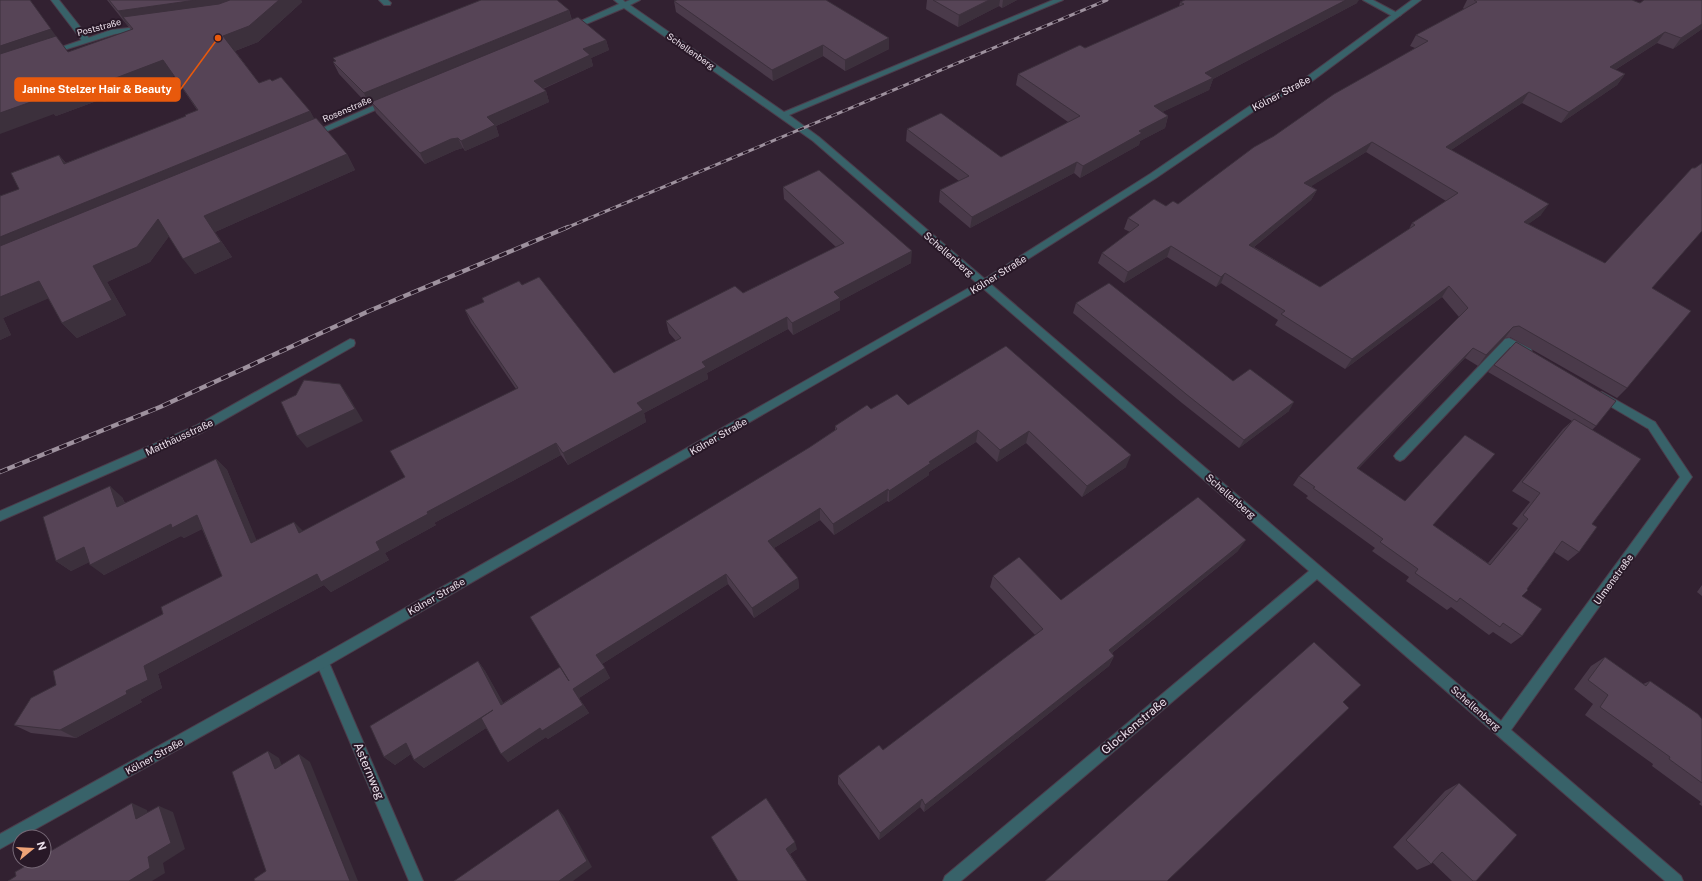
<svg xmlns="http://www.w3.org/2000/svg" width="1702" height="881" font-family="'Public Sans',sans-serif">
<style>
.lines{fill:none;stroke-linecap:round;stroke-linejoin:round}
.service-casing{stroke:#4c3c4b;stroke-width:2}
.pedestrian-casing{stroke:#4c3c4b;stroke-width:2}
.minor-casing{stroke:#4c3c4b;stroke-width:2}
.tertiary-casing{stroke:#4c3c4b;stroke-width:2}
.service{fill:#386269;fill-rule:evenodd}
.pedestrian{fill:#386269;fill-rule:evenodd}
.minor{fill:#386269;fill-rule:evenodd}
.tertiary{fill:#386269;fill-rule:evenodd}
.rail-far1-casing{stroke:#9e919e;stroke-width:3}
.rail-casing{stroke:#9e919e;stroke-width:4.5}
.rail-far1{stroke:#281827;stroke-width:2;stroke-dasharray:6;stroke-linecap:butt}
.rail{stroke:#281827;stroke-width:3;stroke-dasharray:8;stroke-linecap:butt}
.wall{fill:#4a3a4a;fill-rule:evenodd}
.shaded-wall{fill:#3c303c}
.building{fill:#564456;stroke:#3c303c;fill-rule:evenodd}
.labels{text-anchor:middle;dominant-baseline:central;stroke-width:4;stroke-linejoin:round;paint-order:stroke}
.far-street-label{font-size:9px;fill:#ece1ec;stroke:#281827}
.street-label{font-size:10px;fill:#ece1ec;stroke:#281827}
.near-street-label{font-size:12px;fill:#ece1ec;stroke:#281827}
.leader{fill:none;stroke:#e8590c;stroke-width:1.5}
.callout-dot{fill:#e8590c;stroke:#281827;stroke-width:1.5}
.callout{fill:#e8590c;stroke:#e8590c;stroke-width:1.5}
.callout-label{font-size:11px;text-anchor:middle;font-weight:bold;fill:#fff}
</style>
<rect width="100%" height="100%" fill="#322131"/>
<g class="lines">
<defs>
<g id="service">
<polygon points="379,0 388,0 391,3 390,5 384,5"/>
<polygon points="1363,0 1373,0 1401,15 1397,17 1394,17"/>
<polygon points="1509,338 1531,349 1532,352 1531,355 1523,355 1510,347 1404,459 1400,461 1396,459 1394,456 1396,453 1505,339"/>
<polygon points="1602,392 1655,422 1656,425 1655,428 1651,429 1647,428 1598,399 1597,396 1598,393"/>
</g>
<polygon id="pedestrian" points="51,0 59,0 89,38 89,42 83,42"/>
<g id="minor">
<polygon points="614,0 623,0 625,2 630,0 640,0 630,5 784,112 1053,0 1063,0 789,115 819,137 1501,721 1680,477 1646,425 1647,422 1651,421 1655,422 1692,477 1511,730 1681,876 1683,881 1665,881 1317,579 961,881 943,881 945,876 1309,571 813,141 624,8 572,30 569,30 565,28 619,4"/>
<polygon points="146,26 149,26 149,30 115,34 51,54 47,52 111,30"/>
<polygon points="384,101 387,101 391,103 316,136 310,136 309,134"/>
<polygon points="350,339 354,340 355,343 354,346 203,432 0,521 0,511 195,426"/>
<polygon points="322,656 327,658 423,881 409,881 316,662 317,658"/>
</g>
<polygon id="tertiary" points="1412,0 1421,0 1307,85 1263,105 1156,178 987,285 327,666 0,849 0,834 317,658 981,281 1150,174 1257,101 1301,81"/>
</defs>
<use href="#service" class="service-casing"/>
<use href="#pedestrian" class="pedestrian-casing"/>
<use href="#minor" class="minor-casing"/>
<use href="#tertiary" class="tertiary-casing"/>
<use href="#service" class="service"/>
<use href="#pedestrian" class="pedestrian"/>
<use href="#minor" class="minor"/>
<use href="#tertiary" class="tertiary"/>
<defs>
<polyline id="rail-far1" points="566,228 1107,0"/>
<polyline id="rail" points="0,472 160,407 369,311 568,227"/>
</defs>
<use href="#rail-far1" class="rail-far1-casing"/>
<use href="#rail" class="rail-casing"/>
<use href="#rail-far1" class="rail-far1"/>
<use href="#rail" class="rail"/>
</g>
<g class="wall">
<polygon points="107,0 301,0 302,2 258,42 235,51 259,83 310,111 314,119 347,154 355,170 215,232 232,257 195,274 169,236 150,262 107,282 126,315 77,338 62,323 48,298 3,318 11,335 0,340 19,189 59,155 66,163 186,116 197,110 174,76 104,102 102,99 56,116 54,114 68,52 131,30"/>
<polygon points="927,0 1017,0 1002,8 999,6 958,27 926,9"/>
<path d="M1467,0h165l8,3 62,-3v29l-29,20 -16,-6 -42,27 10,4 -8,11 -56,38 -39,-20 -71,47 90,65 -13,9 124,64 -25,100 -10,10 -107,-61 -5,1 -27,28 -13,-8 -107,111 75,56 55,38 30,-35 -6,-4 18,-22 -18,-11 51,-62 9,-8 -84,-49 6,-7 102,61 -4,4v94l-13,28 -11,9 -14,-9 -27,37 -5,7v40l-11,8 -18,-12 -4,3 -38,-28 -4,3 -41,-29 3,-4 -37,-26 3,-3 -69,-50 2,-2 -15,-11 6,-9 160,-159 -17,-20 -97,72 -70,-44 3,-5 -57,-37 -5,4 -49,-30 -43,26 -26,-20 4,-10 28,-21 -6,-3 4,-11 38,-12 12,-2 96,-68 141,-88 -5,-2 6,-11 48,-26 -1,-1zM1366,152l80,49 -34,22 -3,6 -89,58 -66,-40 57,-47 6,-10 -6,-4z"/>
<polygon points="674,1 889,49 845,71 823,56 773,81 676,12"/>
<polygon points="1180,2 1357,3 1213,79 1209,90 1162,112 1168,116 1165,128 1140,141 1139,145 1080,178 1074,173 970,228 939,202 940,190 959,181 906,141 907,129 1001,157 1068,122 1016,85 1018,74 1085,48 1179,7"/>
<polygon points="569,10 572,20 606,40 609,50 591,58 593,66 543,89 546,91 549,102 496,126 499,136 465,151 463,148 456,150 425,164 376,113 372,104 369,106 339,74 333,62 335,61 333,58"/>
<polygon points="783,187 911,263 840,301 840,310 793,335 788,329 707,373 708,379 644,413 646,422 568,465 561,455 434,523 436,525 385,553 389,560 331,592 324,585 158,674 162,688 140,700 142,702 76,738 31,733 14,725 56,685 163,614 222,576 202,529 184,538 181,536 104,575 89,562 71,571 56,561 122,497 125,503 216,459 227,470 256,540 303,531 405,477 516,389 471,323 465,310 484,302 482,298 614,373 676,341 669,333 666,321 743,293 836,247 784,199"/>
<polygon points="1076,303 1289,411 1239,448 1182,403 1073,313"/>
<polygon points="1006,346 1126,467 1082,497 1026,443 997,462 976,442 929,472 929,475 889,502 887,501 834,535 820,520 774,548 798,578 799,588 754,618 728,584 602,664 610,678 579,698 589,713 548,739 546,737 508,762 486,728 424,768 414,760 411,754 395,765 384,757 478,661 485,671 503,703 560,667 810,447 835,430 835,426 871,409 908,405"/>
<polygon points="1238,551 1112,653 1114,656 1109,666 924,812 920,807 879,840 838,784 838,776 883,750 1035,635 990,587 993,576 1061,600"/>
<polygon points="1702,585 1702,596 1697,592"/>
<polygon points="1605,657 1643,684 1650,681 1702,719 1702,806 1699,804 1701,802 1652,766 1653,764 1585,715 1593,704 1574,689 1591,666"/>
<polygon points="1459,783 1476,881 1452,881 1432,862 1431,864 1417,870 1393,847 1445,791"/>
<polygon points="711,837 797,849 790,854 807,881 738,881 715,844"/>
</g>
<g class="shaded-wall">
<polygon points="196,0 263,0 123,17 129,26 128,26 118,11"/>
<polygon points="279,0 301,0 302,2 258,42 232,52 223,36"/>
<polygon points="989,0 1000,0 999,6 958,27 959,15"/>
<polygon points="1003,0 1017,0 1002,8"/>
<polygon points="1346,0 1359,0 1357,3 1213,79 1209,90 1150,118 1154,106 1205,73"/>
<polygon points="569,10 572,22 371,102 372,104 369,106 364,93"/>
<polygon points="1702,24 1702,29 1673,49 1681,38"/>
<polygon points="51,29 79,68 0,65 0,46"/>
<polygon points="1665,32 1657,43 1602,78 1610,67"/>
<polygon points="889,38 889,49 845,71 845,60"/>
<polygon points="606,40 609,50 591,58 593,66 537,91 534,81 583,49"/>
<polygon points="823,45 823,56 773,81 772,70"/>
<polygon points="163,60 174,76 104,102 102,99 56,116 54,114 0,134 0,113 42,98 90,83"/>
<polygon points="1625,74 1617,85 1561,123 1569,112"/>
<polygon points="546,91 549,102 496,126 499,136 465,151 461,141 487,117"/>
<polygon points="1529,92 1522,103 1439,158 1446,147"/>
<polygon points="310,111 319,127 0,258 0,237"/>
<polygon points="1168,116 1165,128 1140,141 1139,145 1080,178 1083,166 1139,131"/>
<polygon points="458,138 463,148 456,150 425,164 420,153 451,139"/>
<polygon points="1372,142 1366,152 1299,194 1304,183"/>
<polygon points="347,154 355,170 215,232 232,257 195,274 183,259 204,216"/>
<polygon points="59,155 72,171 64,164"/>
<polygon points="1077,162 1074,173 970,228 972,217"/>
<polygon points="1317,190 1311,200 1244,255 1249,245"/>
<polygon points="1549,204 1541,215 1516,233 1524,222"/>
<polygon points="158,219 170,235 150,262 107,282 126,315 77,338 62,323 93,266"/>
<polygon points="1171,246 1167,257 1124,283 1128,272"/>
<polygon points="912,251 911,263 840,301 840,310 793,335 792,323 834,292"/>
<polygon points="1225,273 1221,283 1216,287 1221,277"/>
<polygon points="39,281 54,296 3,318 11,335 0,340 0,297"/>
<polygon points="1449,286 1442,297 1345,369 1352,359"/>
<polygon points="787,317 788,329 707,373 708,379 644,413 646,422 568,465 563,453 637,403 702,362"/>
<polygon points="1513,327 1505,338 1478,366 1486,355"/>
<polygon points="1473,348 1465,358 1349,478 1357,468"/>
<polygon points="340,384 349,397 363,421 307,448 297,436"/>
<polygon points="1294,402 1289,411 1239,448 1244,440"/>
<polygon points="978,430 976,442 929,472 929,475 889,502 889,491 929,462"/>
<polygon points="1029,431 1026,443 997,462 1000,450"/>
<polygon points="556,443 561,455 434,523 436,525 385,553 389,560 331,592 324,585 158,674 162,688 140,700 142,702 76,738 60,730 126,691 144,666 376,542 427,512"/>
<polygon points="1131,455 1126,467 1082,497 1087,486"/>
<polygon points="216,459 227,470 262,553 251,543"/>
<polygon points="110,486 122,497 130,517 117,507"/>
<polygon points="888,489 887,501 834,535 833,524"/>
<polygon points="820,508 820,520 769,551 768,541"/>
<polygon points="197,515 208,526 184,538 181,536 104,575 90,565 171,524"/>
<polygon points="294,522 304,532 299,533"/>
<polygon points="1246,540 1238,551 1103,660 1109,650"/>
<polygon points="84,547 98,558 71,571 56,561"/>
<polygon points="726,574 728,584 602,664 596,655"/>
<polygon points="798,578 799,588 754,618 752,608"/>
<polygon points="1114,656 1109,666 924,812 925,805"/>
<polygon points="478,661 485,671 509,713 501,705"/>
<polygon points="605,668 610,678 579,698 589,713 548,739 546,737 508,762 501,754 573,688"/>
<polygon points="493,710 500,719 424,768 414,760"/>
<polygon points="406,743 415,751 395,765 384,757"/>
<polygon points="268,751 279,758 286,776 275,769"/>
<polygon points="299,754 310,762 358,881 350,881"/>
<polygon points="922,799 920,807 879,840 880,833"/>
<polygon points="132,803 147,810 151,825 136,819"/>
<polygon points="159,806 173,812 185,849 163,863 165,873 152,881 129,881 148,857"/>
<polygon points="558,809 564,816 592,867 573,881 559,881"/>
<polygon points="795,842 797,849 788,855 786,849"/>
</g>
<g class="building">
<polygon points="0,0 30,0 51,29 0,46"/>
<polygon points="109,0 196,0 118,11"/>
<polygon points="230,0 279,0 249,26 223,36 259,83 270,79 272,81 281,77 310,111 0,237 0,196 19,189 11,173 59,155 64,164 186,116 185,115 198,110 163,60 92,87 90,83 44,101 42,98 0,113 0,54 56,36 68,52 133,29 123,17 219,4"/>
<polygon points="481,0 557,0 569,10 364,93 333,62 336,61 333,58"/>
<polygon points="677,0 826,0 889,38 845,60 823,45 772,70 674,1"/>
<polygon points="933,0 989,0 959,15"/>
<polygon points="1185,0 1346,0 1205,73 1213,78 1154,106 1168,116 1139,131 1142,133 1083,166 1077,162 972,217 940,190 969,176 907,129 941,113 1001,157 1080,116 1018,74 1080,45 1085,48 1184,4 1180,2"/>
<path d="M1474,0h158l8,3 4,-3h58v24l-21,14 -16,-6 -55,35 15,7 -56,38 -40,-20 -83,55 103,57 -25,18 81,41 87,-95h3l7,-5v68l-50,57 39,23 -64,77 -108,-62 -6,1 -27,28 -13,-7 -116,120 48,33 60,-66 30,19 -62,71 57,40 38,-46 -5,-4 17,-22 -18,-11 52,-63 67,40 -49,65 5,3 -18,25 -17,-11 -35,48 1,1 -6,6 20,13 -20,27 -19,-13 -3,4 -40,-29 -3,4 -42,-29 3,-4 -38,-27 3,-3 -70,-51 2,-1 -16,-11 169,-168 -19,-22 -97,73 -71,-45 4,-3 -60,-38 -4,4 -50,-31 -43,26 -26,-19 37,-28 -11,-7 26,-19 12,7 7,-5 5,3 76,-57 20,-11 60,-42 94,-53 -12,-6 61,-33zM1372,142l86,51 -46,30 3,2 -95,62 -71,-42 68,-55 -13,-7z"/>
<polygon points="578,17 606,40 583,49 590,55 534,81 546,91 487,117 495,125 461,141 458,138 451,139 420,153 371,102"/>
<polygon points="316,118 347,154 204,216 221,242 183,259 158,219 137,247 93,266 112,300 62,323 39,281 0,297 0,246"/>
<polygon points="819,170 912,251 834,292 840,298 792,323 787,317 702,362 706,367 637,403 643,410 563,453 556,443 427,512 428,514 376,542 380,550 321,582 317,574 144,666 148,680 126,691 127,694 60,730 14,725 31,698 56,685 53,671 163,614 161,607 222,576 197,515 172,528 171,524 90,565 84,547 56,561 43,517 110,486 117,507 216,459 251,543 294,522 299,533 405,477 390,451 518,388 465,310 484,302 482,298 519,281 522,285 539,277 614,373 681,338 666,321 735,286 743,293 844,243 783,187"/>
<polygon points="1109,283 1233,381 1250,369 1294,402 1244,440 1186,394 1076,303"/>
<polygon points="1516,342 1616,401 1596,426 1494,365"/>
<polygon points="1006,346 1131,455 1087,486 1029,431 1000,450 978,430 929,462 931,463 889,491 888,489 833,524 820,508 768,541 798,578 752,608 726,574 596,655 605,668 573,689 583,705 542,731 540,728 501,754 481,718 493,710 414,760 406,743 384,757 370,726 478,661 501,705 560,667 569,681 530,617 810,447 837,429 835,426 867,405 871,409 897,394 908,405"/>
<polygon points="304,380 340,384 355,409 297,436 281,402 296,395"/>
<polygon points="1198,497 1246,540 1109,650 1114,656 925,805 922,799 880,833 838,776 879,745 883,750 1043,629 993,576 1019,557 1061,600"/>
<polygon points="1314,642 1361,685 1343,702 1349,708 1167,881 1045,881"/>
<polygon points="1605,657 1646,686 1650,681 1698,714 1702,719 1702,783 1669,759 1670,757 1600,707 1608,695 1588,680"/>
<polygon points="268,751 275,769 299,754 350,881 255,881 254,879 266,871 232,772"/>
<polygon points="1459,783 1517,835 1476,881 1473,881 1442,852 1431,864 1406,840"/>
<polygon points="766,798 795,842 786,849 807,881 738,881 711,837"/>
<polygon points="132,803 136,819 159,806 171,843 148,857 150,868 129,881 8,881 16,876 15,872 34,861 44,861 44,855"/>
<polygon points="558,809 587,861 559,881 454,881"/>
</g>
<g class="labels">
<g class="far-street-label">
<text transform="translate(99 27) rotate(-15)">Poststraße</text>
<text transform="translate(691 51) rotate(35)">Schellenberg</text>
<text transform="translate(347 109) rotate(-23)">Rosenstraße</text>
</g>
<g class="street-label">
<text transform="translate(1281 93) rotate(-28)">Kölner Straße</text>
<text transform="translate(949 254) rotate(41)">Schellenberg</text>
<text transform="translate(998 274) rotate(-32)">Kölner Straße</text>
<text transform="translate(718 436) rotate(-30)">Kölner Straße</text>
<text transform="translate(179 437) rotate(-25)">Matthäusstraße</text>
<text transform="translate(1231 496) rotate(41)">Schellenberg</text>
<text transform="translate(1613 579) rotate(-54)">Ulmenstraße</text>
<text transform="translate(436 596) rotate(-30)">Kölner Straße</text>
<text transform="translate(1476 708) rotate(41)">Schellenberg</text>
<text transform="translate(154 756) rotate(-29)">Kölner Straße</text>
</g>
<g class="near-street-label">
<text transform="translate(1134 726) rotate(-40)">Glockenstraße</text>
<text transform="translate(369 771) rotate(67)">Asternweg</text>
</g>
</g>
<path class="leader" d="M218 38L180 90"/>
<circle class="callout-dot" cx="218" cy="38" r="4"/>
<rect class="callout" x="15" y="78" width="165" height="23" rx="4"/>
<g class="callout-label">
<text x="97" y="93">Janine Stelzer Hair &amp; Beauty</text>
</g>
<g transform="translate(32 849) rotate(72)"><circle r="19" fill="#281827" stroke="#766876"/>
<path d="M0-3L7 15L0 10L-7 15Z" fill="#efa377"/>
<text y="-6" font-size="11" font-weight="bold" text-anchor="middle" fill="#ece1ec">N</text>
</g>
</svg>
